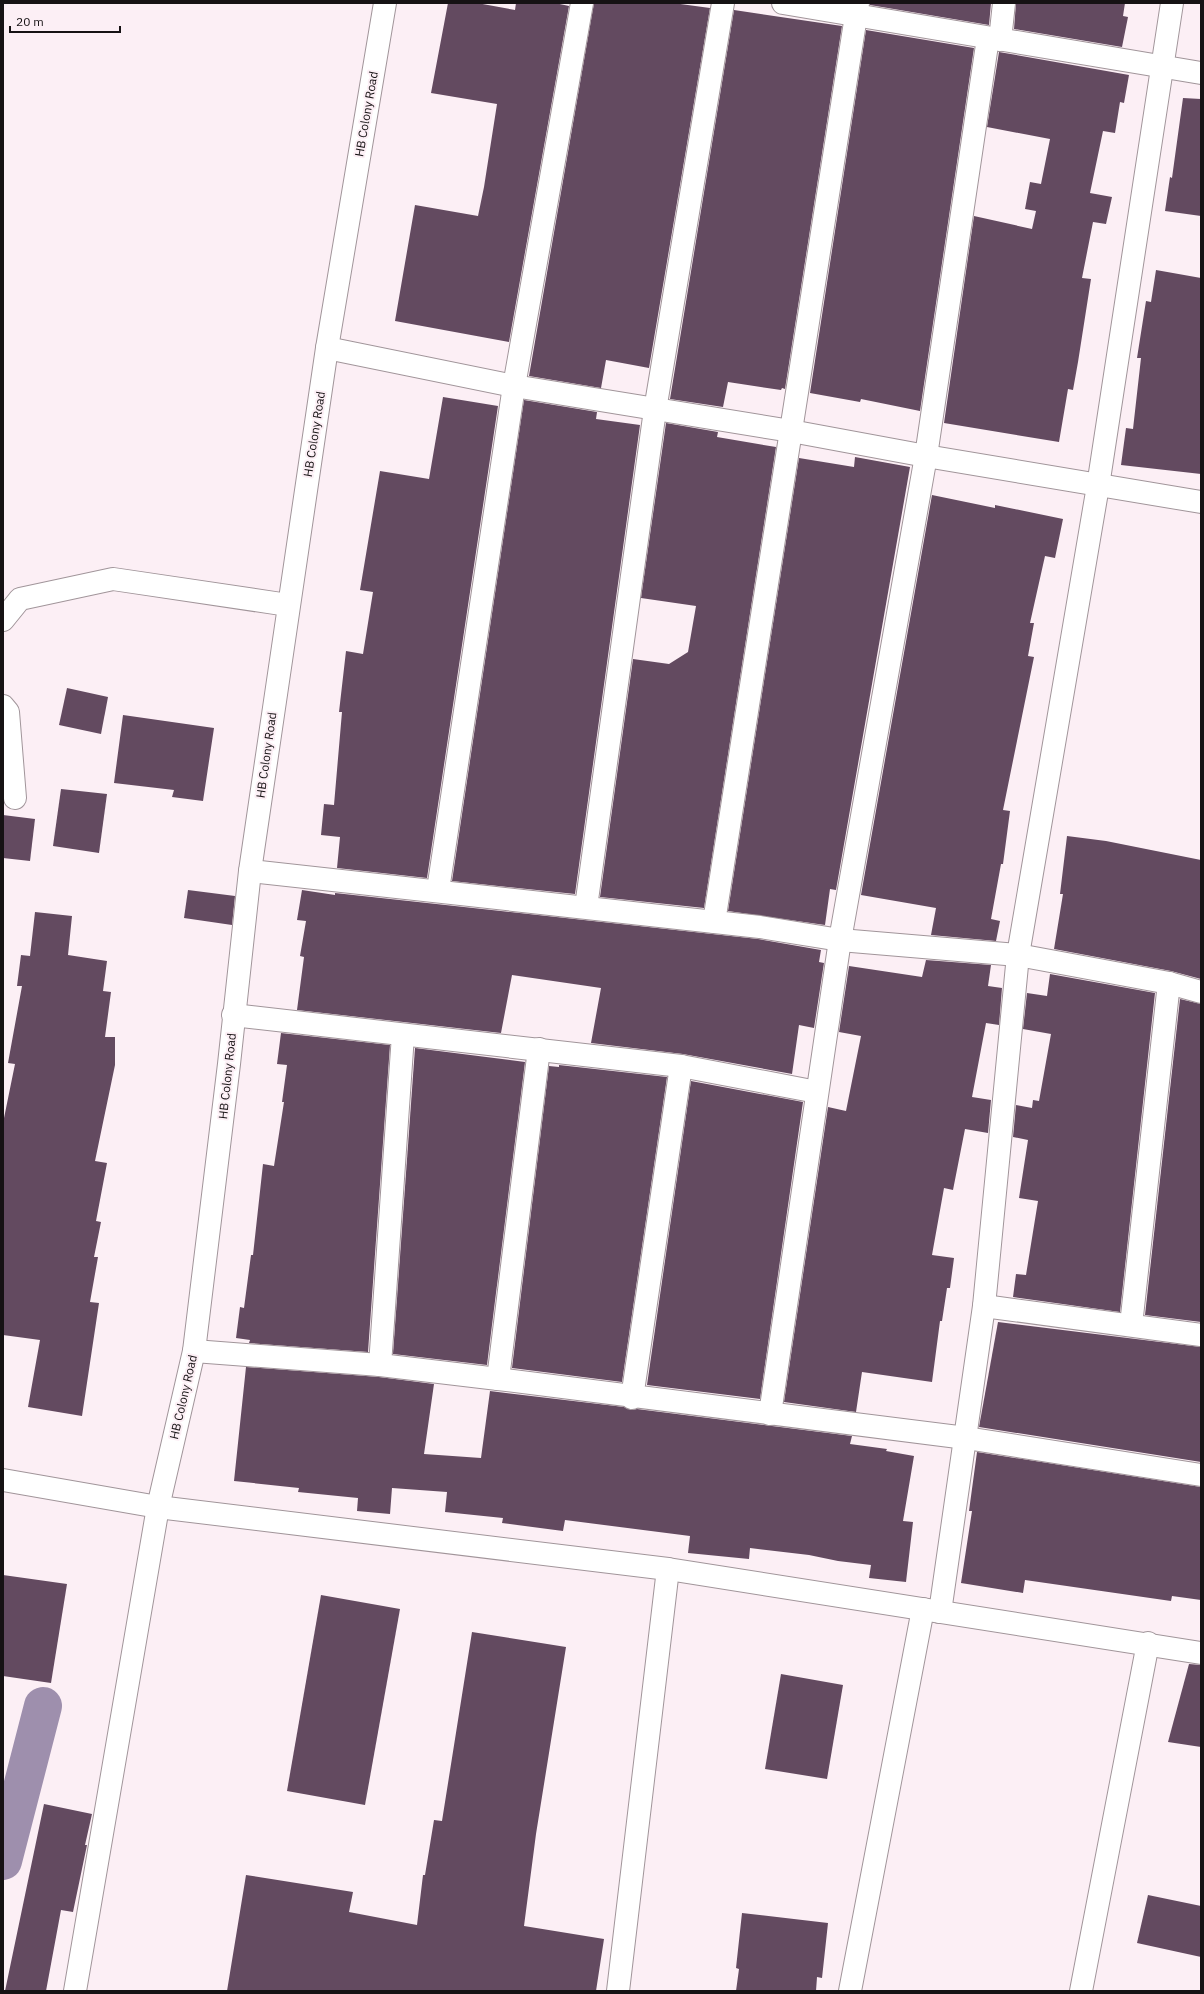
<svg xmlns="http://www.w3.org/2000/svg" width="1204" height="1994" font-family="'IBM Plex Sans',sans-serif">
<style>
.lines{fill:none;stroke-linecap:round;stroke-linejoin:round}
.canal{stroke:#9e8fad;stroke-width:38}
.building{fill:#634a60}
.minor-casing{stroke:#a1959a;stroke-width:24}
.minor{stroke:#fff;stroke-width:22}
.labels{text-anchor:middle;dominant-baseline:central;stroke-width:4;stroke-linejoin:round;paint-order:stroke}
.street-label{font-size:12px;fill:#161214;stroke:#fceff5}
</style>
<rect width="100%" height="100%" fill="#fceff5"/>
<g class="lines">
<polyline class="canal" points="3,1861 43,1706"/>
</g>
<g class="building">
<polygon points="448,3 477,3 515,10 516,3 555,3 569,6 509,342 395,321 415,205 478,216 484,187 497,104 431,93"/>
<polygon points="594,3 673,3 710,8 649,368 606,360 601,388 529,376"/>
<polygon points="870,3 991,3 989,25 870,5"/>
<polygon points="1016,3 1125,3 1123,16 1128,17 1122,47 1014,29"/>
<polygon points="734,10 842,26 785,389 782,388 781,390 728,382 723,407 670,399"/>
<polygon points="866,30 974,48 920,411 861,399 860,402 810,393"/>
<polygon points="999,52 1129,75 1124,103 1120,102 1115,133 1103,131 1090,193 1112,197 1106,224 1093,222 1082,278 1091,279 1078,362 1073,390 1068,389 1059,442 944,423 974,216 1032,229 1036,211 1025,209 1030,182 1041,184 1050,139 987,127"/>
<polygon points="1183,98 1201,99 1201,216 1165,211 1170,177 1172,178"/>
<polygon points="1156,270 1201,278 1201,474 1121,465 1126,428 1133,429 1141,358 1137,358 1146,301 1151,302"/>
<polygon points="443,397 498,406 427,878 337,868 340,837 321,835 324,804 334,805 342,712 339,712 346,651 363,654 373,592 360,590 380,471 429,479"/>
<polygon points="524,400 597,412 596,419 640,425 575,894 452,881"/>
<polygon points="666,423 718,432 717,437 776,447 704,908 600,897 633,659 669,664 688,652 696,606 641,598"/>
<polygon points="855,457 910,467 836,890 830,889 825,925 728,911 799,458 854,467"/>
<polygon points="932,495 995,508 995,505 1063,519 1055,558 1045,556 1030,623 1034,623 1028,656 1034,657 1003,810 1010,811 1003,864 1001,864 991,919 1000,921 996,941 931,935 936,908 861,895"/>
<polygon points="67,688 108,697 101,734 59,725"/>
<polygon points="123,715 214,728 203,801 172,797 174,790 114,783"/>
<polygon points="61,789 107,794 99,853 53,846"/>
<polygon points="3,815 35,819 30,861 3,858"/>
<polygon points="1067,836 1106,841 1201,860 1201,979 1171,971 1054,949 1063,894 1060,894"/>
<polygon points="188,890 235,896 232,925 184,918"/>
<polygon points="302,890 335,895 335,893 758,939 821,950 819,962 824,963 814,1028 799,1025 792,1074 683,1054 591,1043 601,988 512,975 501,1033 297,1010 304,957 300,956 306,921 297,920"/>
<polygon points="35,912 72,916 68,955 107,961 103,991 111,992 105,1037 115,1037 115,1065 95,1161 107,1163 96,1221 101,1222 94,1257 98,1257 90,1302 99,1303 82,1416 28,1407 40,1340 3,1335 3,1123 15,1064 8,1063 22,986 17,986 21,955 30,956"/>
<polygon points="926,960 991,965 988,986 1002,988 999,1025 986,1023 972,1097 991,1100 988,1133 965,1129 953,1190 944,1188 932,1255 954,1258 950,1288 947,1288 942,1321 940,1321 932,1382 862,1372 856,1412 784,1402 828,1107 846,1111 861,1036 839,1032 849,966 922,977"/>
<polygon points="1050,974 1155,993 1120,1312 1013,1297 1016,1274 1026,1275 1038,1201 1019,1198 1028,1140 1013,1137 1016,1105 1032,1108 1033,1100 1039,1101 1051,1034 1023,1029 1027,993 1047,996"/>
<polygon points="1180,999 1201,1004 1201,1322 1145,1315"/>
<polygon points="281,1033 390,1045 368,1352 249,1343 250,1340 236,1338 240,1307 244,1308 251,1255 253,1255 263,1164 274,1166 284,1102 282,1102 287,1065 277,1064"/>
<polygon points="415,1048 525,1062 487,1365 393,1354"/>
<polygon points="559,1065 667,1077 622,1382 512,1368 549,1066 559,1067"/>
<polygon points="691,1081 803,1102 760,1399 647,1385"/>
<polygon points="998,1322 1201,1347 1201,1462 979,1427"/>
<polygon points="246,1367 379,1377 434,1384 424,1454 481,1458 490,1391 624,1407 631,1410 637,1409 852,1436 850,1444 887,1449 886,1451 914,1456 903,1521 913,1522 906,1582 869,1578 871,1565 838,1561 809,1555 750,1548 749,1559 688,1553 690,1536 565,1520 563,1531 502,1523 503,1518 445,1512 447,1492 392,1488 390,1514 357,1511 358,1498 298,1492 299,1488 234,1481"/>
<polygon points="977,1452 1201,1487 1201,1600 1172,1596 1171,1601 1025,1580 1023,1593 961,1583 972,1511 969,1511"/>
<polygon points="3,1575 67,1584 51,1683 3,1676"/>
<polygon points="321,1595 400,1609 365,1805 287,1791"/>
<polygon points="472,1632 566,1647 536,1834 524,1926 604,1939 596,1991 227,1991 246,1875 353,1892 349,1912 417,1925 423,1875 425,1875 434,1820 442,1821"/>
<polygon points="1189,1664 1201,1665 1201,1747 1168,1742"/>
<polygon points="781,1674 843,1685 827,1779 765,1769"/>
<polygon points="44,1804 92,1814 85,1845 87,1845 73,1912 61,1910 46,1991 5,1991"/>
<polygon points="1148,1895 1201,1906 1201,1957 1137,1943"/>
<polygon points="742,1913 828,1923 822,1978 817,1977 816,1991 736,1991 739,1969 736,1968"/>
</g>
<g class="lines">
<defs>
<g id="minor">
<polyline points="783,3 1201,73"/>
<polyline points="1000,40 1004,3"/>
<polyline points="327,348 514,386 791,431 926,456 1201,502"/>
<polyline points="3,620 20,599 113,579 288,605"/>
<polyline points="3,706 8,712 15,798"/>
<polyline points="250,871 760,927 840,940 1018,955 1169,983 1201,992"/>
<polyline points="438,890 514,386 582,3"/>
<polyline points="586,907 655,410 723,3"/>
<polyline points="714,922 858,3"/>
<polyline points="233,1015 681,1066 817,1092"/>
<polyline points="984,1306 1201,1335"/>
<polyline points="1131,1325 1169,983"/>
<polyline points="194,1351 380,1365 498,1379 966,1438 1201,1475"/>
<polyline points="380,1365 403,1035"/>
<polyline points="498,1379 539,1049"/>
<polyline points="632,1398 681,1066"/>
<polyline points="770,1414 840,940 926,456 988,38"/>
<polyline points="3,1480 158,1507 668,1569 1201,1653"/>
<polyline points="940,1612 984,1306 1018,955 1098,486 1172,3"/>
<polyline points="75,1991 158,1507 194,1351 229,1064 250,871 327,348 385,3"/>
<polyline points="618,1991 668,1569"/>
<polyline points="850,1991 923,1609"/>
<polyline points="1081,1991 1148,1643"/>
</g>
</defs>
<use href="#minor" class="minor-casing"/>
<use href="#minor" class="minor"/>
</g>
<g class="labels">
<g class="street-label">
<text transform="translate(366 114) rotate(-80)">HB Colony Road</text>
<text transform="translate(314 434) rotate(-81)">HB Colony Road</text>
<text transform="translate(266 755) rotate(-82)">HB Colony Road</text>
<text transform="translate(227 1076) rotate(-84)">HB Colony Road</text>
<text transform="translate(183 1397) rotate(-77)">HB Colony Road</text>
</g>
</g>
<rect width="1204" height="1994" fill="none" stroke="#161214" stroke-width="8"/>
<path d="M10 26v6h110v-6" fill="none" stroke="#161214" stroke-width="2"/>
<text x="16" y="26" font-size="12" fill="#161214" stroke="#fceff5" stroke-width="3" paint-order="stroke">20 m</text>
</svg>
